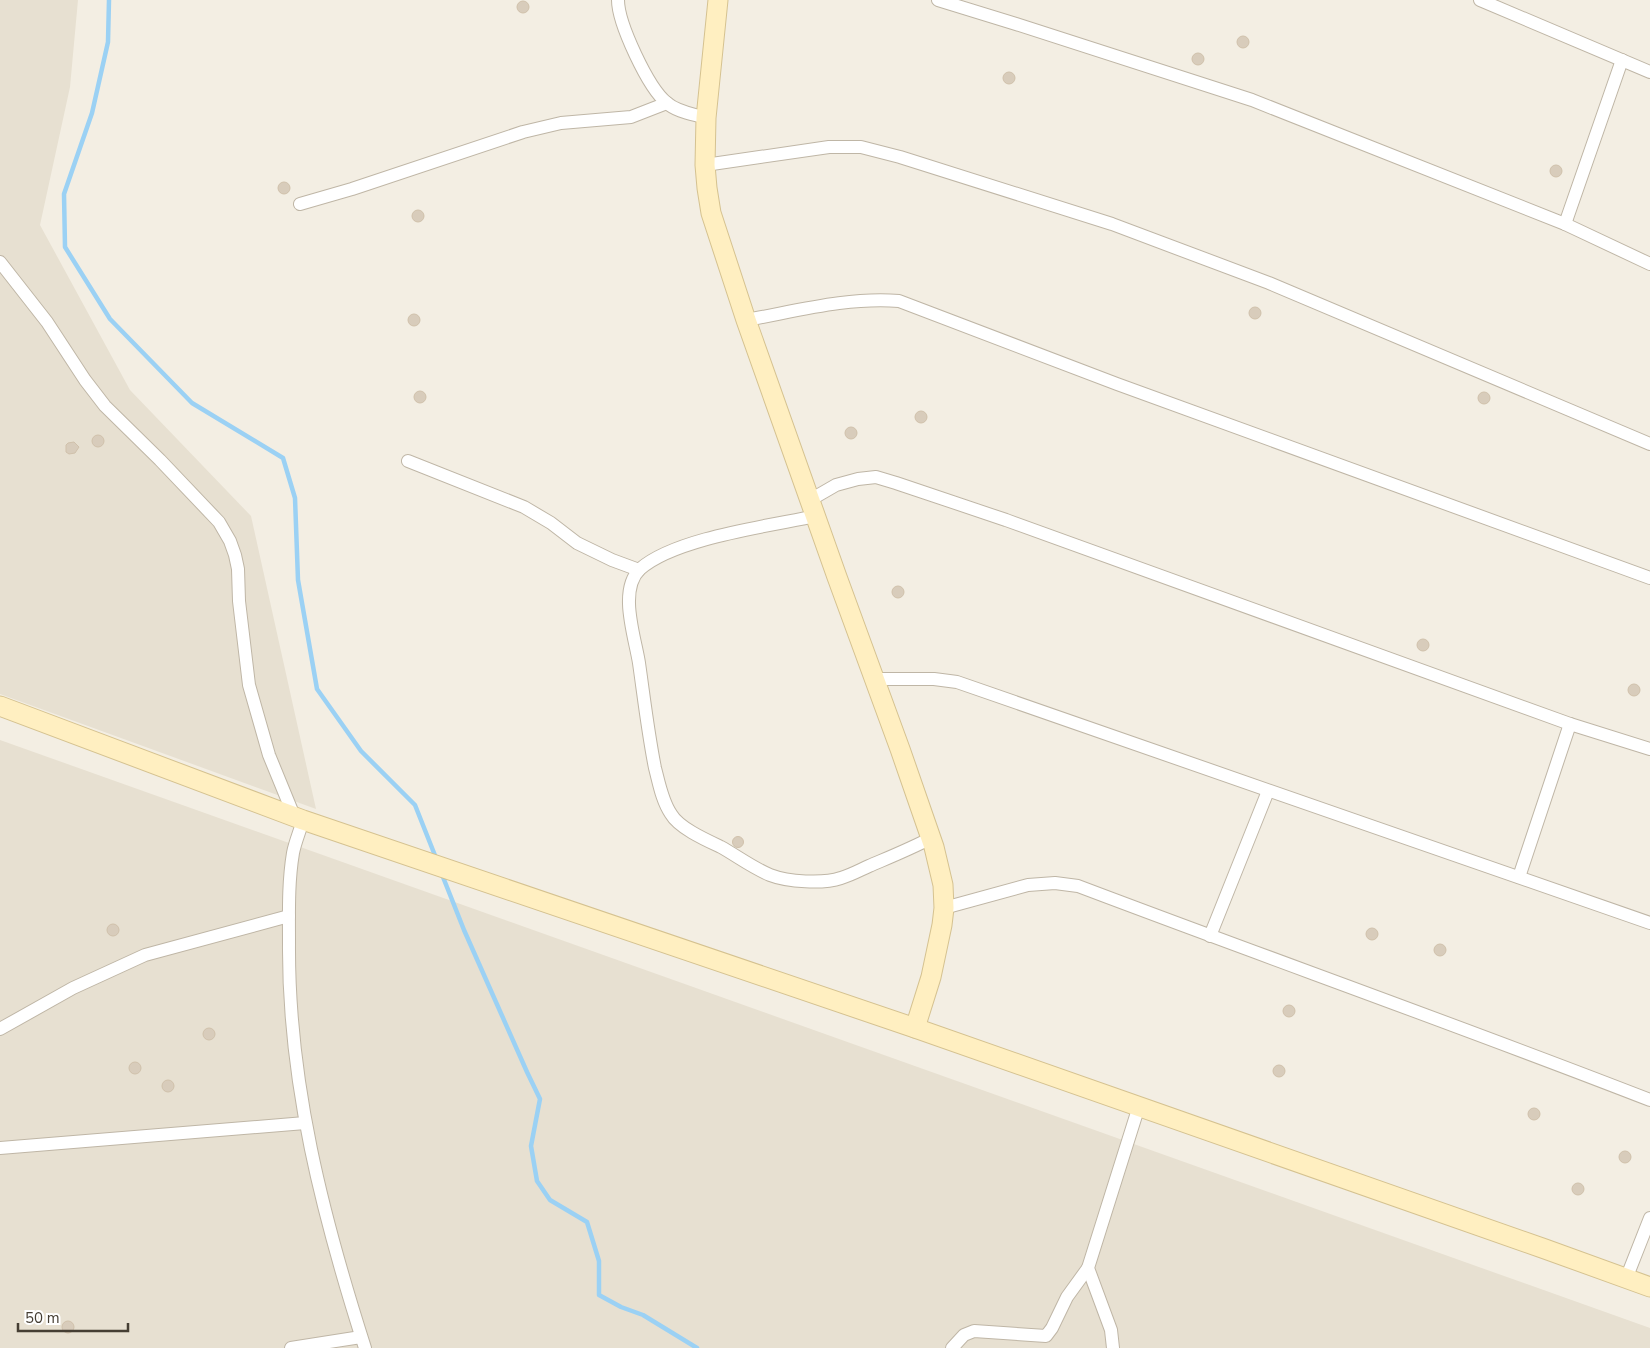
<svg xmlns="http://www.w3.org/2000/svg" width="1650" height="1348" font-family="'Nunito Sans',sans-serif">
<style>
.residential{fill:#e7e0d1}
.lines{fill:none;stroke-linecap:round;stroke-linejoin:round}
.stream{stroke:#9bd1f4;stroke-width:4.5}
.building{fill:#d8ccbb;stroke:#d0c1ab}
.street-casing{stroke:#bfb6a6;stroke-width:14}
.secondary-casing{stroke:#d5c290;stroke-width:21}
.street{stroke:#fff;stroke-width:12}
.secondary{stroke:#ffefc1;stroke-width:19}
</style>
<rect width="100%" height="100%" fill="#f3eee3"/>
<g class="residential">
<polygon points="0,0 78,0 70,87 40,225 130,390 251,516 316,809 0,694"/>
<polygon points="0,740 1650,1328 1650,1348 0,1348"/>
</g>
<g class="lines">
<g class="stream">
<polyline points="109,0 108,42 92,113 64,194 65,247 110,319 192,403 283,458 295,498 298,580 317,689 361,751 415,805 436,858"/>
<polyline points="441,872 464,930 527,1072 540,1099 531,1146 537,1181 550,1200 587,1222 599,1261 599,1295 621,1307 643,1315 697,1348"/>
</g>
</g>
<g class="building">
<circle cx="523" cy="7" r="6"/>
<circle cx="1243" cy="42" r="6"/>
<circle cx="1198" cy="59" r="6"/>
<circle cx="1009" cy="78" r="6"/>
<circle cx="1556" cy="171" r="6"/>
<circle cx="284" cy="188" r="6"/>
<circle cx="418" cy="216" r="6"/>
<circle cx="1255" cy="313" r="6"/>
<circle cx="414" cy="320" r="6"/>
<circle cx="420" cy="397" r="6"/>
<circle cx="1484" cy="398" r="6"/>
<circle cx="921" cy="417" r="6"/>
<circle cx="851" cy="433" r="6"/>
<circle cx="98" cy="441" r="6"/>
<polygon points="74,442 79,447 75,453 69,454 66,452 66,445 68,443"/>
<circle cx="898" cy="592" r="6"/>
<circle cx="1423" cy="645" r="6"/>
<circle cx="1634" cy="690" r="6"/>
<circle cx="738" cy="842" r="5.5"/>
<circle cx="113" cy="930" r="6"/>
<circle cx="1372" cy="934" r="6"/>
<circle cx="1440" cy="950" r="6"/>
<circle cx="1289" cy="1011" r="6"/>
<circle cx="209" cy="1034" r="6"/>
<circle cx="135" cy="1068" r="6"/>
<circle cx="1279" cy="1071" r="6"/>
<circle cx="168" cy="1086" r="6"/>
<circle cx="1534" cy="1114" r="6"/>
<circle cx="1625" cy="1157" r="6"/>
<circle cx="1578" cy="1189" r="6"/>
<circle cx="68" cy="1327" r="6"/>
</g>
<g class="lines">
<defs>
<g id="street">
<path d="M618,0c0,23 30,88 49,103 10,9 26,11 39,15"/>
<polyline points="938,0 1016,24 1252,100 1565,224 1650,264"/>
<polyline points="1480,0 1650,72"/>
<polyline points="705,165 829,147 861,147 900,157 1112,224 1269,283 1650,444"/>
<polyline points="300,204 352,189 523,132 561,123 631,117 667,103"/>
<polyline points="1565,224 1622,60"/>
<polyline points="0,262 47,322 85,380 105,406 160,460 219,522 230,541 235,555 238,569 239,601 249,685 269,755 294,816"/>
<path d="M746,320c51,-9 101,-23 153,-19l218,83 533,194"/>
<polyline points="408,461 524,507 551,523 577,543 612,560 639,570"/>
<polyline points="810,500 836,485 858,479 876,477 896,483 1006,520 1570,724 1650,749"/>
<path d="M816,516c-47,10 -141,22 -176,53 -22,21 -5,68 -1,94 5,35 9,70 16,105 4,15 7,33 16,46 8,14 35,26 50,33 16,9 32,21 49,28 18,7 53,9 71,3 10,-3 19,-8 28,-12 21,-9 41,-17 62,-28"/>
<polyline points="874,679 934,679 957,682 1650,923"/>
<path d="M303,820c-3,11 -8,22 -10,33 -5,30 -4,60 -4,91 -1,138 34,273 76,404"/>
<polyline points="1519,877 1570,724"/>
<path d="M944,908l84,-23 27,-2 23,3c190,72 382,140 572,214"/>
<polyline points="1210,936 1268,791"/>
<polyline points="0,1029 73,988 145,955 289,916"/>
<polyline points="0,1148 305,1123"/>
<polyline points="1626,1279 1650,1218"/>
<polyline points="291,1348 361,1337"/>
<polyline points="952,1348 964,1335 974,1331 1046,1336 1052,1328 1067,1297 1088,1268"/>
<polyline points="1113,1348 1111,1330 1088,1268 1139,1106"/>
</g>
<g id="secondary">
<polyline points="718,0 706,118 705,165 707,188 711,213 746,320 837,577 900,749 934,847 943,885 944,908 942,925 931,977 915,1028"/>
<polyline points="0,706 303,820 915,1028 1545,1249 1650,1287"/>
</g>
</defs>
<use href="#street" class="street-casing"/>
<use href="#secondary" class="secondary-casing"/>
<use href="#street" class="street"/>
<use href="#secondary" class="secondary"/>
</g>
<path d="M18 1323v8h110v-8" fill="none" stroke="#453e33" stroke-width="2.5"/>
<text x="25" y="1323" font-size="15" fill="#453e33" stroke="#ffffff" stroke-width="4" paint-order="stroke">50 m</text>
</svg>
